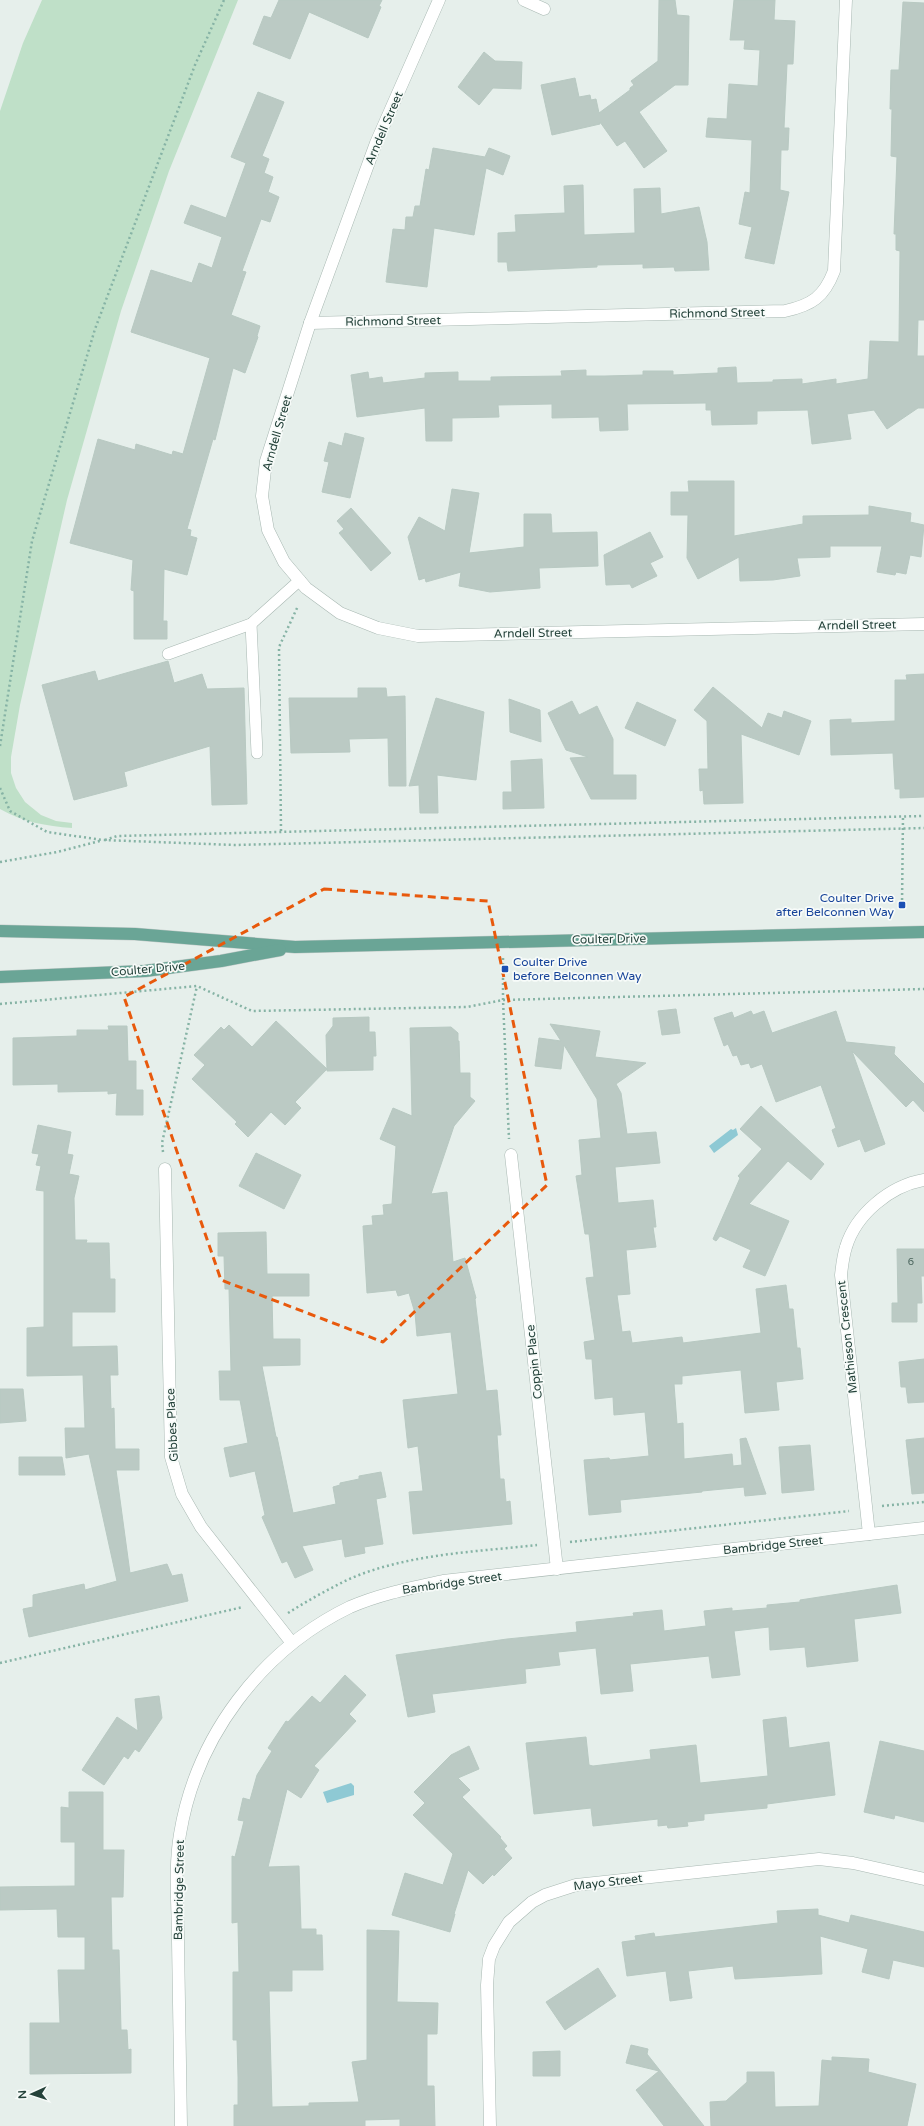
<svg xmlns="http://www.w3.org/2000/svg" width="924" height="2126" font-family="'Varela Round',sans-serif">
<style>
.green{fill:#bfe0c8}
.water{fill:#8ec9d4}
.building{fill:#bbcac4;stroke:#b8c9c2}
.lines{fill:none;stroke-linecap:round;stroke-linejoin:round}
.lane-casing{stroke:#a8b8b2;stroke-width:12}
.street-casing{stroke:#a8b8b2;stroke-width:13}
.primary-casing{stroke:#c2cac8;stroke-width:13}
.path{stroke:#86b3a5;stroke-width:2.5;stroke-dasharray:2 3;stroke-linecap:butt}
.lane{stroke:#fff;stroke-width:11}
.street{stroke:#fff;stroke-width:12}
.primary{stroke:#6aa596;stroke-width:12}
.marked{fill:none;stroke:#e8590c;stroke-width:3;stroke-dasharray:8 5;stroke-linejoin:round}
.transit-dot{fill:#1a4fb4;stroke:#f7fbf9;stroke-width:1.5}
.labels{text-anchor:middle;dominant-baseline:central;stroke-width:3.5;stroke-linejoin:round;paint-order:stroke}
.number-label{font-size:10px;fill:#4a645c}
.street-label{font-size:12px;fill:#24423a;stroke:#f7fbf9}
.transit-label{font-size:12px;fill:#164399;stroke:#f7fbf9;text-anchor:end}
</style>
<rect width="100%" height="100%" fill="#e6efeb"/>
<path class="green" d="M42,0h196l-69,171 -48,140 -54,189 -47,205 -9,52v16l5,15 9,14 16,13 15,6 16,2v5c-26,-2 -49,-6 -72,-19v-698l23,-68z"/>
<g class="water">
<polygon points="736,1128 738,1135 714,1153 709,1146 731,1129 733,1130"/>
<polygon points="351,1783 354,1786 354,1795 327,1803 323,1792"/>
</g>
<g class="building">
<polygon points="279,0 382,0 379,6 381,7 368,38 309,12 290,59 253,44 264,16 271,18"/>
<polygon points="659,0 675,0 677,15 689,16 688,85 675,85 639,112 667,151 644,168 625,141 617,146 600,122 600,124 552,135 541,85 575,78 579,97 590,95 591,100 596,99 599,113 630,90 630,88 634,85 631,81 658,61"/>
<polygon points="734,0 775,0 774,20 795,21 793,64 787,64 784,128 789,128 788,150 781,150 780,190 789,192 774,264 745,258 752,227 739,224 745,192 750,193 752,140 706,137 708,118 727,119 729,84 758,86 760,50 744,49 745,40 730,40"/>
<polygon points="903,2 924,3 924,320 918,320 917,356 924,356 924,408 918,408 887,429 874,410 847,414 851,439 812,444 808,410 757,411 757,424 712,425 711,410 706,410 706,403 627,404 628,430 600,431 599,417 552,418 552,404 498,405 499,417 452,418 452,441 426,441 425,408 357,417 351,375 368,372 369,379 382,377 383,383 425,378 425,373 458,372 458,381 491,381 491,377 562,376 561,371 586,370 586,376 605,376 643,375 643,371 673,371 673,375 718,373 718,368 736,367 737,383 773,382 773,380 802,379 802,384 836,379 836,384 868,379 870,341 899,342 899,340 900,251 896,250 896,234 894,234 897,157 891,156 892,109 890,109 891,70 899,70"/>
<polygon points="484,52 495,61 522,62 521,89 493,88 479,105 458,87"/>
<polygon points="258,92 284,102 262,156 269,159 264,173 273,177 268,192 279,197 270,222 261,219 242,271 246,272 231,315 260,326 257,336 258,337 245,373 233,368 215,440 213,439 187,529 191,530 190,536 197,538 187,575 164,569 163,621 167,621 167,639 134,639 134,591 131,590 133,560 70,543 98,439 135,450 136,444 172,455 173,451 183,454 210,358 131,332 151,270 192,283 199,263 212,268 222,237 184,223 191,205 226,218 246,163 231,157"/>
<polygon points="433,148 485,157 489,148 510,156 503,175 486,168 474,235 434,228 427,287 386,282 393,229 405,230 406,217 413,217 415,206 420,206 426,169 429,170"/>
<polygon points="583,185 584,235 635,233 634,189 660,188 661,214 699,207 707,242 709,270 675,271 674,267 643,268 643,264 597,265 597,267 508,271 507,262 498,262 498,233 516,232 515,215 565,213 564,186"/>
<polygon points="345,433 364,438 350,498 322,492 329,462 324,461 329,442 342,446"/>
<polygon points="688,481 734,481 734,536 803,524 803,516 869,515 869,506 911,513 910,522 924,525 921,557 910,555 906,574 896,572 895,575 877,572 882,546 830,546 830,557 797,558 800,576 773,580 740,581 739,557 698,579 687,558 688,515 671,515 671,492 689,492"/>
<polygon points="452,489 479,493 469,553 524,547 524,514 551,514 552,533 597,532 598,566 539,568 540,588 490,592 459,586 461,572 426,582 425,578 419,580 408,537 419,517 445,531"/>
<polygon points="351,508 391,553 371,571 339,533 344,529 337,521"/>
<polygon points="650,532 663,557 650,563 657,576 632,588 630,584 606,585 604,555"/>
<polygon points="168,661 174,683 202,674 207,689 244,688 247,804 212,805 210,746 124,772 127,786 74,800 42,685 95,671 98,681"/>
<polygon points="924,674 924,797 900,798 900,789 895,789 893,753 831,755 830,720 851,719 851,723 895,721 895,680 907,680 906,675"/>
<polygon points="713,687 762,728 768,713 782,718 784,711 811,721 799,755 741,734 743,803 704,804 703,790 700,791 699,769 708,769 707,721 694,710"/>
<polygon points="358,688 386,688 387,697 405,696 406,786 389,786 388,738 349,739 350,752 291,753 289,698 358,698"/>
<polygon points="436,698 484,712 476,780 437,775 438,813 420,813 419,785 409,786"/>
<polygon points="509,699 540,710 541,742 510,732"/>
<polygon points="572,701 579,715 597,706 613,739 613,775 636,775 636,799 591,799 570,758 588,757 566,750 548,713"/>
<polygon points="637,702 676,720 665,746 625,728"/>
<polygon points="542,759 544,808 503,809 503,792 512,792 511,761"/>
<polygon points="676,1009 680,1033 662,1035 658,1011"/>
<polygon points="751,1011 753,1015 764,1011 772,1033 836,1011 846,1042 895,1047 894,1054 924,1084 924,1112 913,1100 906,1107 852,1051 885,1144 865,1152 860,1139 838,1147 832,1130 836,1128 821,1085 776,1102 762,1064 751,1068 749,1063 741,1065 737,1055 733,1056 728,1044 724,1046 714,1018 732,1012 734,1018"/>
<polygon points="369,1017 369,1032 375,1032 376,1056 373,1056 373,1070 327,1071 326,1035 333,1026 333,1018"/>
<polygon points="276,1021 327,1069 295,1102 301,1108 285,1125 271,1112 248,1137 235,1124 237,1122 192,1079 205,1065 194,1055 221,1027 224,1030 229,1025 252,1047"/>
<polygon points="550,1024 600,1031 595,1057 646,1063 616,1084 621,1093 627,1134 656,1132 660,1163 615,1167 618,1203 653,1200 656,1227 653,1227 656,1247 626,1250 630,1294 617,1295 622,1332 630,1331 632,1343 682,1337 683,1343 761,1333 756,1289 786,1285 789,1309 793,1309 797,1348 800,1348 803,1379 776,1382 779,1410 745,1413 741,1370 682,1376 682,1384 674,1384 677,1424 683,1423 684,1459 732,1454 733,1466 742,1465 740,1439 746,1438 766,1494 745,1496 744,1487 702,1491 702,1492 620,1500 621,1512 589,1515 584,1460 609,1458 610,1460 649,1456 645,1412 614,1415 613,1397 595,1399 592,1359 586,1359 584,1342 595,1340 586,1278 594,1277 589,1234 585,1234 576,1176 582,1175 579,1140 601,1138 597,1099 564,1045 561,1069 535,1066 539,1038 561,1041"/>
<polygon points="108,1026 127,1026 128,1061 136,1061 136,1090 143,1090 143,1115 116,1115 117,1093 108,1094 108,1091 58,1092 58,1084 13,1085 13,1038 77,1036 77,1030 109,1030"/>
<polygon points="451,1027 458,1033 458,1041 459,1041 460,1073 470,1073 470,1097 475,1101 454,1126 431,1194 447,1192 453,1262 465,1258 476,1298 475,1299 486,1391 497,1390 501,1435 497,1435 500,1479 504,1479 506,1502 510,1501 512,1524 413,1534 409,1492 423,1491 418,1446 408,1448 403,1400 458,1394 451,1332 417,1336 415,1313 409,1293 398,1296 396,1290 367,1293 363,1226 373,1225 372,1216 384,1215 383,1205 392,1204 396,1146 380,1139 393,1108 412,1116 410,1028"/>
<polygon points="761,1106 824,1164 811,1180 788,1161 749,1204 789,1221 765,1276 743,1267 751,1250 720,1236 716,1241 713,1239 740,1178 738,1176 762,1149 740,1129"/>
<polygon points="38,1125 71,1132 67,1154 73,1155 69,1174 79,1176 74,1198 75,1240 87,1240 86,1243 109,1243 110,1279 115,1279 115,1312 72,1312 72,1347 117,1346 118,1375 110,1375 111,1409 114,1408 115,1449 139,1449 139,1470 116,1470 130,1573 167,1564 172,1576 182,1574 188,1601 29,1637 23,1609 33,1607 33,1595 84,1584 85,1590 117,1581 89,1454 66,1458 65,1428 85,1428 83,1375 27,1376 27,1328 44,1327 44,1191 36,1190 41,1166 36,1165 39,1154 32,1153"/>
<polygon points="256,1153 301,1175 284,1209 239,1186"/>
<polygon points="266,1232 267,1274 309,1274 309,1296 272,1296 273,1339 300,1339 300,1365 262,1366 276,1437 277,1437 293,1513 336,1504 333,1487 340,1485 340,1483 359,1479 359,1476 381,1472 386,1497 376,1499 383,1544 364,1547 365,1553 345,1557 342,1539 302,1546 313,1570 295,1578 287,1561 282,1563 262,1517 265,1515 255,1471 230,1477 224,1448 248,1443 240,1400 220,1400 219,1371 231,1371 229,1289 225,1289 224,1256 218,1256 218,1233"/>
<polygon points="897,1249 924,1249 924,1276 921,1276 922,1303 917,1303 917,1322 892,1322 892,1303 898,1303"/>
<polygon points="924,1359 924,1402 908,1403 906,1387 901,1387 899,1362"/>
<polygon points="0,1389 23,1389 26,1421 0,1423"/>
<polygon points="924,1438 924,1493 912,1494 906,1440"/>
<polygon points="810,1445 814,1490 782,1493 779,1447"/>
<polygon points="19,1457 62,1457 65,1475 19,1475"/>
<polygon points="897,1585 901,1613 854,1619 858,1661 807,1667 805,1647 770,1650 769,1627 734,1631 740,1675 712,1678 709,1656 630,1664 633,1691 601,1694 596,1648 558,1652 560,1665 525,1669 526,1683 432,1694 435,1712 408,1717 396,1655 507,1639 577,1632 576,1622 634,1616 633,1613 662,1610 664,1631 706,1626 704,1611 732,1608 732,1611 767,1608 767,1605 800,1602 800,1600"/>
<polygon points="345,1675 366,1695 349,1714 356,1721 314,1766 319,1770 301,1798 287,1789 268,1867 299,1866 301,1929 316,1929 316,1935 322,1935 323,1970 292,1970 292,1991 269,1991 272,2107 309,2106 309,2103 359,2102 352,2062 367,2060 367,1930 399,1931 397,2002 438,2003 437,2034 427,2034 427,2086 434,2086 435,2126 400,2126 400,2119 365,2120 365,2126 234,2126 234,2105 238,2105 238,2077 237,2040 233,2040 233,1972 239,1972 238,1922 232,1923 232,1856 235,1857 244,1821 238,1820 243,1798 250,1800 257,1775 272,1751 268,1748 286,1721 288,1722 312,1696 320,1703"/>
<polygon points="159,1696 162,1718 139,1752 135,1749 128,1759 124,1756 104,1785 82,1770 117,1717 138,1731 135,1699"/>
<polygon points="786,1717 789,1748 829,1742 835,1795 767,1804 767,1808 704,1814 704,1820 687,1822 688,1826 668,1828 667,1825 658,1826 658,1819 593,1826 591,1808 534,1814 526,1743 586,1737 589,1765 593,1766 651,1759 650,1750 696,1745 700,1783 768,1776 763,1720"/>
<polygon points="880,1741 924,1751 924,1822 895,1815 894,1819 864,1812"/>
<polygon points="469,1746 479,1769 458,1778 470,1790 462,1797 501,1837 500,1838 507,1846 504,1849 512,1858 494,1876 493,1874 483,1884 468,1870 454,1914 455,1914 450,1932 392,1915 405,1873 443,1885 453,1854 413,1815 425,1803 414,1792 451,1755"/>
<polygon points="69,1792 103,1792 103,1850 124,1850 123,1897 111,1897 112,1950 119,1950 121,2030 127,2030 128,2050 131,2049 131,2073 30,2074 30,2023 60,2023 58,1970 85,1970 85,1937 58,1937 57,1909 0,1910 0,1887 75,1886 75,1842 61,1842 61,1807 69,1808"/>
<polygon points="818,1909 818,1915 849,1923 851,1915 924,1932 924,1967 893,1960 889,1979 862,1972 868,1949 820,1936 822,1974 735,1979 733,1966 688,1971 692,1998 670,2001 666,1971 627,1976 622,1942 636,1940 635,1936 654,1933 655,1937 778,1923 777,1911"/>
<polygon points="598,1968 616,1996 565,2030 546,2002"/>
<polygon points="631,2045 648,2049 647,2054 704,2126 664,2126 636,2090 659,2071 626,2063"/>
<polygon points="560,2051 560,2076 533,2076 533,2052"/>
<polygon points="832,2057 869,2059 868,2072 916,2084 907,2126 711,2126 710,2102 726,2101 747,2082 747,2072 774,2072 775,2107 819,2106 822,2060 832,2061"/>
</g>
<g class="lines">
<defs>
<g id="lane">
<polyline points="251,624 257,753"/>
<polyline points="168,654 251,624 300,580"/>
</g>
<g id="street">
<polyline points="439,0 376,143 310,323 266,461 262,496 268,530 284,562 306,588 340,613 378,628 418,636 924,624"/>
<polyline points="524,0 544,9"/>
<path d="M310,323l475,-12c27,-6 39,-14 49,-40l12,-271"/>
<polyline points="511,1155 557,1569"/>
<polyline points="165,1169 171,1457 182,1494 201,1527 292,1643"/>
<path d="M869,1534l-28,-259c1,-9 2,-19 5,-28 10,-33 44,-61 78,-67"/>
<path d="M181,2126c-1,-62 -2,-124 -3,-185 0,-35 -4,-72 2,-107 16,-97 81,-184 170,-227 30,-13 61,-19 93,-26l481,-53"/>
<polyline points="490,2126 487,1985 489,1959 494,1946 509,1922 532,1902 545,1895 576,1885 819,1859 853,1863 924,1879"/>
</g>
<g id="primary">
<polyline points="0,931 135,934 295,947 924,932"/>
<polyline points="0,977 145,971 221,961 280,950"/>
</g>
</defs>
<use href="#lane" class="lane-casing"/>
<use href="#street" class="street-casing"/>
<use href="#primary" class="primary-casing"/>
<g class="path">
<polyline points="0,746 32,541 95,329 195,65 224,0"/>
<polyline points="0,788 10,811 47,832 103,840 235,845 924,828"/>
<polyline points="281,831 279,647 298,606"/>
<polyline points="105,840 117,836 924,816"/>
<polyline points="0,862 57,852 100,841"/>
<polyline points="902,905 903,816"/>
<polyline points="503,958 503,1000 509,1139"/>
<polyline points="0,1004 197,986 252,1011 467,1007 503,1000 924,989"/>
<polyline points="163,1152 162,1143 197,986"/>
<polyline points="882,1506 924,1502"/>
<polyline points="570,1542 849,1511"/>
<path d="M288,1613c19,-12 39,-23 59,-33 58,-26 127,-28 190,-35"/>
<polyline points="0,1663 243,1607"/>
</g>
<use href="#lane" class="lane"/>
<use href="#street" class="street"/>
<use href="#primary" class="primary"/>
</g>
<path class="marked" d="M324,889l164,12 59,284 -164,157 -162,-62 -97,-283z"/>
<g class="transit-dot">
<rect x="898" y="901" width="8" height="8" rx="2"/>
<rect x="501" y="965" width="8" height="8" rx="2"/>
</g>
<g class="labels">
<g class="number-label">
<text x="911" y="1262">6</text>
</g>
<g class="street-label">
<text transform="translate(384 128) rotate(-67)">Arndell Street</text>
<text transform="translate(717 313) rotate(-1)">Richmond Street</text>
<text transform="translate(393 321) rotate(-1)">Richmond Street</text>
<text transform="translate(277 433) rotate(-74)">Arndell Street</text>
<text transform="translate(857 625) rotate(-1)">Arndell Street</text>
<text transform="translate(533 633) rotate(-1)">Arndell Street</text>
<text transform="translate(609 939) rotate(-1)">Coulter Drive</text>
<text transform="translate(148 969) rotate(-5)">Coulter Drive</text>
<text transform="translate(847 1337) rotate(-96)">Mathieson Crescent</text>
<text transform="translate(534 1362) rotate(-96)">Coppin Place</text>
<text transform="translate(172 1425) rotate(-93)">Gibbes Place</text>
<text transform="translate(773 1545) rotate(-6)">Bambridge Street</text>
<text transform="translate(452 1583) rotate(-8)">Bambridge Street</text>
<text transform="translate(608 1882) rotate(-7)">Mayo Street</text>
<text transform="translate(179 1890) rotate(-89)">Bambridge Street</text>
</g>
<g class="transit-label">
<text x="894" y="898">Coulter Drive<tspan x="894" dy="14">after Belconnen Way</tspan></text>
<text x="513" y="962" text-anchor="start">Coulter Drive<tspan x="513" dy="14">before Belconnen Way</tspan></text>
</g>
</g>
<g transform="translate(32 2094) rotate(267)" stroke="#f7fbf9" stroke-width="3" paint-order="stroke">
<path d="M0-3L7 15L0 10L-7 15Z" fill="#24423a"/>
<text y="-6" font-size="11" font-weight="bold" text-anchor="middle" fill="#24423a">N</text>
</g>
</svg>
